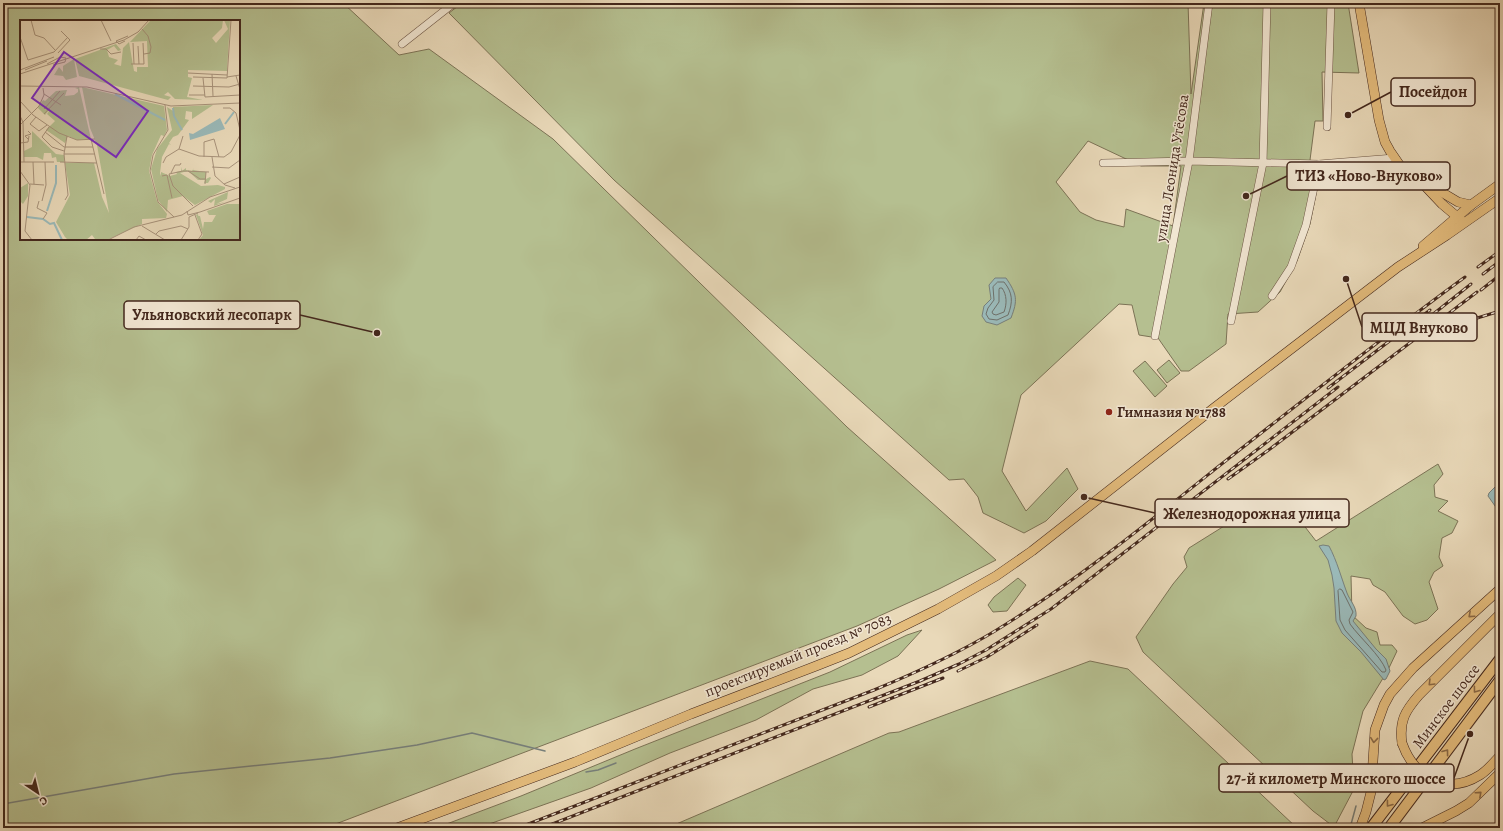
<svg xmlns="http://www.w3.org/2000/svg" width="1503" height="831" font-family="Alegreya,serif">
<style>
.green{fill:#b5bf90;stroke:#7c7356;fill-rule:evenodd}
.water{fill:#9ab9b8;stroke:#777f7a}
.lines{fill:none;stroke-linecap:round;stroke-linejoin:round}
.shore{stroke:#6e706a;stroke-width:1}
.stream{stroke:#777f7a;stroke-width:1.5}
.minor-casing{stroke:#6c5443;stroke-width:8}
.major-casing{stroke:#43271c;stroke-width:10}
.highway-casing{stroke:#43271c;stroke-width:12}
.minor{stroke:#f1e6d2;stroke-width:7}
.major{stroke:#e4bc7c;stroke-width:9}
.highway{stroke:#e4bc7c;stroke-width:10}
.rail-casing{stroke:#43271c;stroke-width:3}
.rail{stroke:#f1e6d2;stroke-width:1.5;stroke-dasharray:4.5;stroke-linecap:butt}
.major-bridge-casing{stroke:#43271c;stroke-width:10;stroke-linecap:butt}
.major-bridge{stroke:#e4bc7c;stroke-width:9}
.oneway{stroke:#8b6a47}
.poi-dot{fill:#8f2418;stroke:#f1e6d2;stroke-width:1.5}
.labels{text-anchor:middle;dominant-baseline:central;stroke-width:3;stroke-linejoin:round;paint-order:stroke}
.street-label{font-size:15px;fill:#43271c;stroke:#f1e6d2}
.poi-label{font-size:15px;font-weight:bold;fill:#43271c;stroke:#f1e6d2;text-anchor:start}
.inset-river{fill:none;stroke:#9ab9b8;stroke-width:2}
.inset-road{fill:none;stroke:#a7927a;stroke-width:1}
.view{fill:#7b2cbf;fill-opacity:0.15;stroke:#7b2cbf;stroke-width:2}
.inset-edge{fill:none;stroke:#43271c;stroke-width:2}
.leader{fill:none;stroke:#43271c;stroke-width:1.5}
.callout-dot{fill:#43271c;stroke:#f1e6d2;stroke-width:1.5}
.callout{fill:#f1e6d2;stroke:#43271c;stroke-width:1.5}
.callout-label{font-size:16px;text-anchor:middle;font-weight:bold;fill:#43271c}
</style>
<rect width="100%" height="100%" fill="#e9d9b9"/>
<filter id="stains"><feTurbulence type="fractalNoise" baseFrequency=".005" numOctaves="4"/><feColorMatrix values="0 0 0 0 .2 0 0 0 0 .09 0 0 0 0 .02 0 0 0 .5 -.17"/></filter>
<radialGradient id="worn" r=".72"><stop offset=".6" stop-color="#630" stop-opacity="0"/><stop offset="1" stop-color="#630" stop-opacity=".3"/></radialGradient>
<g class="green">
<path d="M3,3h340l56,52 30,-6 124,90 294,288 149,133 -57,29 -82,37 -532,202h-322zM21,21h218v218h-218z"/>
<path d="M462,3h726l3,91 13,-91h144l11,70 -37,-1 1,49h-8l-5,39 11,9 -11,55 -13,37 -17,31 -22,20 -30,2 -2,30 -37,27h-8l-23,-33 -19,-3 -7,-30 -13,-1 -98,91 -19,76 24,40 41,-43 11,21 -32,32 -22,12 -41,-20 -5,-16 -14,-18 -15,1 -335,-300 -165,-167zM1088,141l53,25h40l-8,60 -47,-17 -2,18 -28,-7 -16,-8 -24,-30z"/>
<polygon points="1169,360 1180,373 1167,383 1157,370"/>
<polygon points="1145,361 1167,386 1155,397 1133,371"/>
<polygon points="1438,464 1443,474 1434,485 1435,497 1448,501 1438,511 1458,521 1452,533 1442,538 1439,557 1443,566 1434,572 1429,582 1438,609 1427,620 1415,624 1403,616 1385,592 1373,585 1370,579 1351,576 1352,615 1366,628 1377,632 1380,645 1392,645 1397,651 1388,670 1363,711 1352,754 1354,789 1334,827 1313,811 1143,652 1136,637 1173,584 1187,567 1184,557 1189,548 1253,508 1295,514 1316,541"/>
<polygon points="1018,578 1026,585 1007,611 993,612 988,605 994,597"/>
<polygon points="922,630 898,656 862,675 813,689 756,720 670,753 591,788 478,828 436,828 521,796 635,749 830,672 907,635"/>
<polygon points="1090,661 1128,669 1297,828 667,828 889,733 899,732"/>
</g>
<g class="water">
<path d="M995,278h11c11,16 12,22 5,40l-14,7 -11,-3 -4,-6 2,-10 7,-7 -2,-14z"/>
<polygon points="1497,485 1500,485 1500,513 1488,496 1489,493"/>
<path d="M1323,545l6,1c8,15 12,31 18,47 3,8 10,14 9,23l-3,5 23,28 10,10 4,12 -4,8 -2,1 -23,-28 -19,-19 -6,-12 -2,-33 -2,-13 -4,-15 -9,-14z"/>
</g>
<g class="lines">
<g class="shore">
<path d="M998,282h6c9,11 9,20 4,33l-11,5 -8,-1 -3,-5 2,-6 6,-8 -1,-13z"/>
<path d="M1000,288h2c5,7 5,16 2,24l-8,3 -3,-1 -1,-2 7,-10v-12z"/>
<path d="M1340,589l2,1 11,22 -4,8 1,4c10,14 30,31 36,46l-1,2h-3l-37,-42 -5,-10 -2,-29z"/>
</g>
<g class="stream">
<polyline points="586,772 598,770 616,763"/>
<polyline points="3,804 174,774 330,758 417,745 472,733 545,751"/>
<polyline points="1350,828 1356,806"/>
</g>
<defs>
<g id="minor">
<polyline points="402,44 454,3"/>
<polyline points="1327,127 1331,3"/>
<polyline points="1103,163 1189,161 1319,164 1394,158"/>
<polyline points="1272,296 1291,267 1306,225 1319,164"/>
<polyline points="1231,321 1263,163 1267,3"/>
<polyline points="1155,336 1189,161 1209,3"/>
</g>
<g id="major">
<polyline points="1359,3 1379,120 1385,142 1390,151 1401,167 1418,178 1458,202 1471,205"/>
<polyline points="1425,186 1442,204 1461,220"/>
<polyline points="1423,246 1471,205 1500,184"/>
<path d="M1402,743c-3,-22 3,-32 17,-48l81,-81"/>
<polyline points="397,828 575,762 691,714 816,666 849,653 938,609 996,576 1032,551 1214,408 1398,267 1447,235 1500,198"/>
<polyline points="1360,828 1366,812 1371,792 1375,730 1384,705 1390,694 1413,668 1500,589"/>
<polyline points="1422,828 1456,811 1469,803 1500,773"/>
</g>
<g id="highway">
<polyline points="1371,828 1500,659"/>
<polyline points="1389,828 1500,680"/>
</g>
</defs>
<use href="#minor" class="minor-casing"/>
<use href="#major" class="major-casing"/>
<use href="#highway" class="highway-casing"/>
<use href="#minor" class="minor"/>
<use href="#major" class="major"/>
<use href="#highway" class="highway"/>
<defs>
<g id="rail">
<polyline points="1478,267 1500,251"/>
<polyline points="1483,274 1500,261"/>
<polyline points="1481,290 1500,275"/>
<polyline points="1427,319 1471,284"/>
<polyline points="1474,319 1500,311"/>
<polyline points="1328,388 1430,310"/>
<polyline points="1228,479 1270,449 1477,292"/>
<polyline points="958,671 987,657 1037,625"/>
<polyline points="869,707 943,678"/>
<path d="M518,828l356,-138c41,-17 83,-36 121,-59 77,-47 149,-105 219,-161 83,-65 166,-131 251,-193"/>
<polyline points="542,828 920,681 959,664 986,650 1051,609 1338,387"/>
</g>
</defs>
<use href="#rail" class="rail-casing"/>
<use href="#rail" class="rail"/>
<defs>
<path id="major-bridge" d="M1402,743c12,34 45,53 78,32 8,-5 14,-13 20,-19"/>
</defs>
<use href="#major-bridge" class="major-bridge-casing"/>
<use href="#major-bridge" class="major-bridge"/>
</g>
<defs><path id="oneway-chevron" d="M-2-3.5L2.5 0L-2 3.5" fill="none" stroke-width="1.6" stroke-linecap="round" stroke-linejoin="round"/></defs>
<g class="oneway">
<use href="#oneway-chevron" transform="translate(1471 615) rotate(138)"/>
<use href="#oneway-chevron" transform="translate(1431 683) rotate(135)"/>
<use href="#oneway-chevron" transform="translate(1476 690) rotate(127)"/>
<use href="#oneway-chevron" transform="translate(1374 740) rotate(96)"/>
<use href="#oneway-chevron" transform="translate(1446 752) rotate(-53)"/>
<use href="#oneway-chevron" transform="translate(1479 794) rotate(-42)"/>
<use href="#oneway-chevron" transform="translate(1389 804) rotate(127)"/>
</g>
<circle class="poi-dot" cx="1109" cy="412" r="4"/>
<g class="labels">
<g class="street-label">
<text transform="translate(1172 168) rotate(-81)">улица Леонида Утёсова</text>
<text transform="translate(798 655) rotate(-22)">проектируемый проезд № 7083</text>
<text transform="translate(1446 706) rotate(-53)">Минское шоссе</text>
</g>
<g class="poi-label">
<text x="1117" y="412">Гимназия №1788</text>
</g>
</g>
<g transform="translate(20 20)">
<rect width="220" height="220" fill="#e9d9b9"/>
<path d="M131,0h72l-1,8 -10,10 4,5 12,-14 -4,-9h6l-3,51 -39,-1v7l4,1 -5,19 16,3 -28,-1 -7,-7 -4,3 7,2 -3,3 -89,-24 -4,-17 41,-15 5,6 -3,1 -4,-5 -7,4 2,7 9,3 -4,4 7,2 2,-18 6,-6 5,29 3,1v-5h11l-1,-26 -17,1zM54,39l3,18 -11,3 -3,-4 -9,-1 5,-8 4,5v-6zM59,67l12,52 -14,1 -9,-4 -3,7 -19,-13 9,-9 -8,-7 4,-6 -6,7 -7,-7 5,-8 2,1 11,-10 11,-1 -2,6 9,-1 4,-3v-3l-3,-1zM62,67l82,19 3,24 -3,6 -3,-1 -9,20 -3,16 8,30 10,13 -1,4 -24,1v5l-35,16 -12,-1 -3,-4 -6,5h-18l-3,-3 -9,-15 14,-27 -5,-32h29l8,34 7,16 -12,-68 -7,-17zM193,85l-21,14v-7l-6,-1 -1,8 4,1 -11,15 -5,2 -4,6 2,2 -2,-1 -7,13 -2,16 1,3v-4l9,4 7,-2 -1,-2 5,-1 1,-4v4l4,-3v2l6,1 2,-3 -1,2 13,2v7l4,-2 1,1 -3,5h-4l1,-3h-7l-10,-9 -8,2 21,13 17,-1 7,2v2l-30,16 -12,-9 -15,4 -1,12 -9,-12 -7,-31 6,-20 15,-19 -5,-23 6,4v-4zM12,111l24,23 8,1v7h-7l-1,-5 -4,1 -1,-5h-7l-1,7 -6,-3h-13v-6l8,-4zM8,163v13l-5,8 -3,-3v-13zM208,172l-1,7 -11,5 9,-2 -11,4 1,-7 -4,4 -3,-2zM207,184h13v36h-41l4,-5 -7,-20 2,-1 1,6 -1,-4h2l3,13 1,-7h8l4,-7h-7l-2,-4z" fill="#b5bf90"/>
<path d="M200,98l5,11 -35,11 -1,-7 4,1z" fill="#9ab9b8"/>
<path class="inset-river" d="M95,74l50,26M153,88l1,8 8,14M205,104l9,-12M27,191l9,-28v-18M7,197l16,2 7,5 4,-1 8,17"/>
<path class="inset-road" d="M11,0l4,15 9,3 11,12M81,0l10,21M122,9l6,7 3,11 -1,6 -6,1M0,17l8,23 26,-8 14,-15M105,21l-6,3 -3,-3 12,-5M113,23l1,21M118,26l1,18M80,29h6l5,5 10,-2M38,33l12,-13 -9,-9M27,44l13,-7 6,1 -1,4 -12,3M111,44h13l-1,-21M0,50l34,-13M5,50l22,-9M168,53l39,2M0,54l104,-34 14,-8 11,-12M192,54l1,22M216,56l4,13M173,57l34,1 4,-58M207,57l13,-2M183,58l2,19 35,-2M0,66l67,1 84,19 69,-3M173,66l36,1 11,-3M24,74l17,11M169,75h16M0,81l13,14 26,18 18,7 18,-1M145,85l3,25 -15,25 -3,16 8,31 16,15M203,88h7l6,5 4,17M24,89l16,-18M24,94l20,-21M0,96l3,6 1,40M16,97l-6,7 9,7 8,-6M0,105l19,-19 5,-11 -1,-7M29,107l-7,10 10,10 12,4M8,111l3,3 -6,2 4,4M25,112l19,15M71,119l13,55M0,123l8,-1 1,-6M44,127h29M159,129l20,7 25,1 7,-5 9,-17M159,129l4,-13M44,134h31M184,137v-15l10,-3 5,18M192,137l3,19 10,9 10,3M0,142h34M13,142l1,22M40,142l37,1M143,143l3,-6 13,-8M192,147l17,1 11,-8M0,151l10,14 -5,46 7,9M168,151l12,8h5M151,153l4,-8h5l1,-2M142,156l5,-1 5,23M10,164l14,1M185,164l1,-12M204,164l16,-7M45,180l3,-5 -4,-41 3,-18M19,181l-2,7 10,5 -4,6M22,181l4,-16 -1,-23M173,186l-20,-20 -4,-12 14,-3 26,1M167,191l1,4 12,-3 40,-14M175,195l7,19 -4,6M122,206l23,14M136,214l3,-3 22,-5 7,3M88,220l26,-13 48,-12 28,-18 30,-10M116,220l3,-4 7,4M161,220l8,-13v-10l9,-4"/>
<path class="view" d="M44,32l84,59 -32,46 -84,-59z"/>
<rect width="220" height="220" class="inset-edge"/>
</g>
<path class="leader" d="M1348 115L1391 92M1246 196L1287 176M377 333L300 315M1346 279L1362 327M1084 497L1155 513M1470 734L1454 778"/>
<g class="callout-dot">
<circle cx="1348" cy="115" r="4"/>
<circle cx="1246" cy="196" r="4"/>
<circle cx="377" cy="333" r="4"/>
<circle cx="1346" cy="279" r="4"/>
<circle cx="1084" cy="497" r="4"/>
<circle cx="1470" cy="734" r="4"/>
</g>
<g class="callout">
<rect x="1391" y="78" width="84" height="28" rx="4"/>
<rect x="1287" y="162" width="163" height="28" rx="4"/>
<rect x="124" y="301" width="176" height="28" rx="4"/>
<rect x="1362" y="313" width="115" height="28" rx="4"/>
<rect x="1155" y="499" width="194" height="28" rx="4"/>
<rect x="1219" y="764" width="235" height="28" rx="4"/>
</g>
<g class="callout-label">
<text x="1433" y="97">Посейдон</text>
<text x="1369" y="181">ТИЗ «Ново-Внуково»</text>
<text x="212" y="320">Ульяновский лесопарк</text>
<text x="1419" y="333">МЦД Внуково</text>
<text x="1252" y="519">Железнодорожная улица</text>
<text x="1336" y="784">27-й километр Минского шоссе</text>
</g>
<rect width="1503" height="831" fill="none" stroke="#e9d9b9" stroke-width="16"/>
<rect x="4" y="4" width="1495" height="823" fill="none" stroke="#43271c" stroke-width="2"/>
<rect x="8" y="8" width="1487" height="815" fill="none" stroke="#43271c"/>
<g transform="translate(38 793) rotate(145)" stroke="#f1e6d2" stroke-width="3" paint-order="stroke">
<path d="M0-3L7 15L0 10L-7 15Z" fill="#43271c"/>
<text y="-6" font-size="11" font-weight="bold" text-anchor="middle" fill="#43271c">С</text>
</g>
<rect width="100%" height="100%" filter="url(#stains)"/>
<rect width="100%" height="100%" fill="url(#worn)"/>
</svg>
